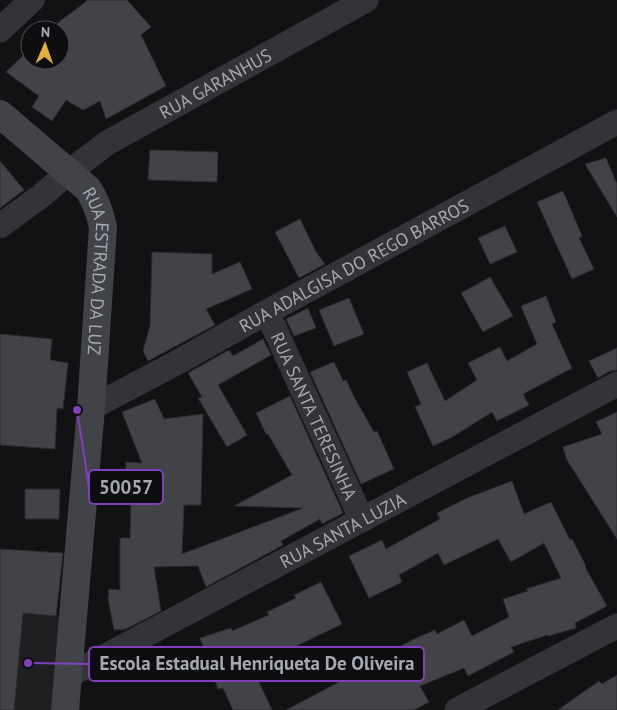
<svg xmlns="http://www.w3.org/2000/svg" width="617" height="710" font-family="'PT Sans',sans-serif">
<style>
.built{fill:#1f1f21}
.building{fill:#424347;stroke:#2d2d30}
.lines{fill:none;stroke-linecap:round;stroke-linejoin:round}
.street{stroke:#343438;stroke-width:25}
.secondary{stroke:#424348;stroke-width:28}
.labels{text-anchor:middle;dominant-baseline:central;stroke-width:4.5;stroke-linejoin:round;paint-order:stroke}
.street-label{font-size:18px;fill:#a5a9b3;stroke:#0e0d0f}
.leader{fill:none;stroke:#813fbd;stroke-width:2}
.callout-dot{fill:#813fbd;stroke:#0e0d0f;stroke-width:2}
.callout{fill:#0e0d0f;stroke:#813fbd;stroke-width:2}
.callout-label{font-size:19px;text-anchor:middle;font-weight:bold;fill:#a5a9b3}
</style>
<rect width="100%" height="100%" fill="#121214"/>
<polygon class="built" points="0,611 61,617 51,710 0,710"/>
<g class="building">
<polygon points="88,0 127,0 151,27 141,35 166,86 106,119 100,101 83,110 66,100 52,121 32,107 39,96 6,72 30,49 30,60 60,60 60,30 51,30 59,22"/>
<polygon points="150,150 218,152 217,182 148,180"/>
<polygon points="606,158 617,184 617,217 585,164"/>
<polygon points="0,161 24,190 0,208"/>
<polygon points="563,191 582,236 579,238 594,269 572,279 537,202"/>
<polygon points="300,219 316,252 325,264 299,278 275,232"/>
<polygon points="505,226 517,252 490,264 478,238"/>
<polygon points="152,252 212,254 212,274 240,262 252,289 206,309 215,325 148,361 143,351 150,326"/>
<polygon points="490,277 513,316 483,332 461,293"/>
<polygon points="546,296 556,322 552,324 572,368 523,394 529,405 497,421 492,412 454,436 433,446 415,407 421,404 407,372 427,363 445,401 477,380 468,363 500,347 507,361 537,344 521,306"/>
<polygon points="349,298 364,334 334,346 319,310"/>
<polygon points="308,308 316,328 294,336 286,319"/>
<polygon points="0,334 52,339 50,360 68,363 63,409 57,408 55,449 0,445"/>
<polygon points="263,339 271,355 218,385 247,435 227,447 198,398 202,397 188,373 229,350 233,356"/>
<polygon points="617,348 617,370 610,371 598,378 589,361"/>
<polygon points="334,362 343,381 346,380 354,397 374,432 377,431 394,469 361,484 310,372"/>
<polygon points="290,396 343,513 322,524 320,519 281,541 283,545 206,587 198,566 154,567 161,611 126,629 114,630 108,599 109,589 120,590 120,538 130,538 131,503 125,503 126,462 142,463 122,412 155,399 164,419 203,414 201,505 184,505 182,554 303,508 234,506 292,475 268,434 266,434 256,413"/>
<polygon points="617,412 617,539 567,460 563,447 602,434 596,422"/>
<polygon points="512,481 524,514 551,502 570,540 572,539 586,566 585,567 607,606 575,623 576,628 548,636 547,635 511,647 514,652 468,676 464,668 420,686 429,702 414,710 286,710 377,662 376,660 412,640 435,630 437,634 464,620 472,636 509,617 503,599 528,591 526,589 561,578 544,543 511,562 498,539 444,565 438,553 399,575 402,582 369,598 349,556 382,540 386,549 440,519 437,513 467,498"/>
<polygon points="25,489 60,489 59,519 25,519"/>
<polygon points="0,549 63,553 56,616 23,613 14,710 0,710"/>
<polygon points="321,582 342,624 284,652 283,650 251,665 272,710 233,710 223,688 218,689 200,638 231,628 232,631 269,615 267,612 296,598 294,595"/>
<polygon points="617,675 617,710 558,710 599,681 602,684"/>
</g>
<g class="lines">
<g class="street">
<polyline points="0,30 32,0"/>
<path id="s1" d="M0,226l41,-30 27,-23 39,-30 259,-143"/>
<path id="s2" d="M267,312l95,208"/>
<path id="s3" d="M91,408l87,-46 89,-50 350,-190"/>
<path id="s4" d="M68,676l549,-292"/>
<polyline points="457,710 617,626"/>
</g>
<path class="secondary" id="s5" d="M0,114l88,75c8,12 12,24 15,38l-12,181 -26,302"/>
</g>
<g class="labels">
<g class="street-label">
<text stroke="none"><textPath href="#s1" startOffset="259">RUA GARANHUS</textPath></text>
<text stroke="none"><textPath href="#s3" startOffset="299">RUA ADALGISA DO REGO BARROS</textPath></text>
<text stroke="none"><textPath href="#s5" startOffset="200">RUA ESTRADA DA LUZ</textPath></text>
<text stroke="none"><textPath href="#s2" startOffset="114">RUA SANTA TERESINHA</textPath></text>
<text stroke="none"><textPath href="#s4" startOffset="311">RUA SANTA LUZIA</textPath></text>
</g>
</g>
<path class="leader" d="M77 410L89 487M28 663L89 664"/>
<g class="callout-dot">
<circle cx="77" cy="410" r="5"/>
<circle cx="28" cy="663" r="5"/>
</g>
<g class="callout">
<rect x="89" y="470" width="74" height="34" rx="5"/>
<rect x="89" y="647" width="335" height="34" rx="5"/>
</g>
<g class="callout-label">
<text x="126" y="494">50057</text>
<text x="257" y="670">Escola Estadual Henriqueta De Oliveira</text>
</g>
<g transform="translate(45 45) rotate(2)"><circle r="24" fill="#0e0d0f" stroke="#4a4b51"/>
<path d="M0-4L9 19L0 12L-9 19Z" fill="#dfaf3f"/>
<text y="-8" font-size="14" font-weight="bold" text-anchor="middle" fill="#a5a9b3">N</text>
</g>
</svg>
